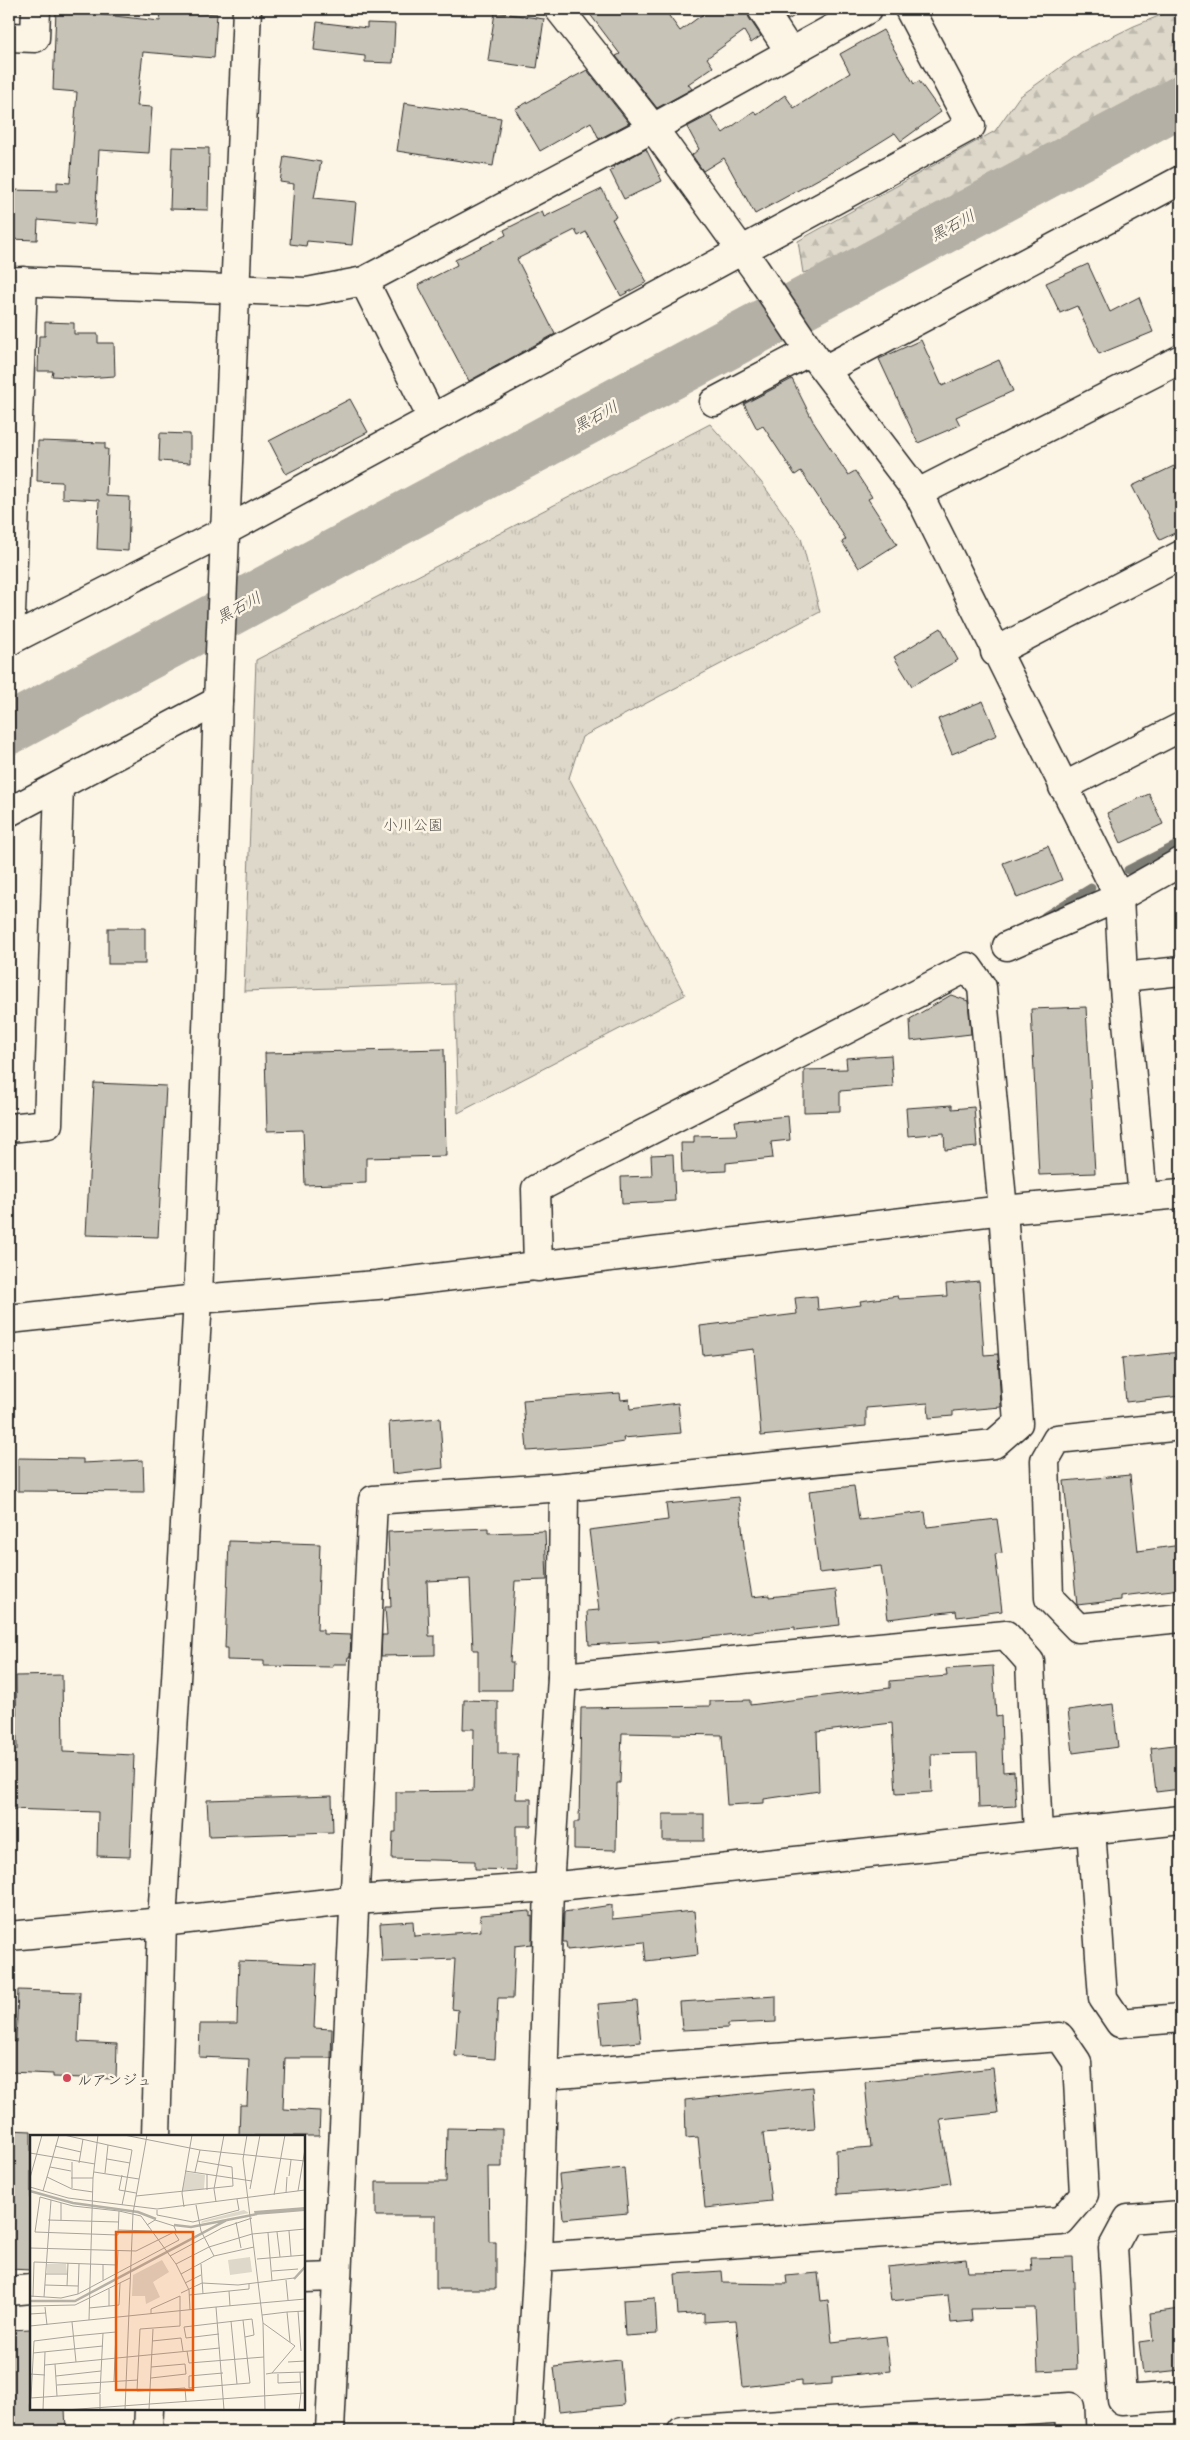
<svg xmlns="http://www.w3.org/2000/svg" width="1190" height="2440" font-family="'Playpen Sans','Klee One',sans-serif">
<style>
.grass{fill:url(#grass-tufts);stroke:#84827a}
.forest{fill:url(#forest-firs);stroke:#84827a}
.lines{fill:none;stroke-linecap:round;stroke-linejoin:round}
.stream{stroke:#7d7b74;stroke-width:9}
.river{stroke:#b4b0a5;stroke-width:51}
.building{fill:#c8c3b7;stroke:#2b2b2b}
.minor-casing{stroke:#2b2b2b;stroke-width:31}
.minor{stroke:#fcf5e5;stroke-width:28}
.poi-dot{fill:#d1495b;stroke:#fcf5e5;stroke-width:2}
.labels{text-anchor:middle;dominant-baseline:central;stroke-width:5;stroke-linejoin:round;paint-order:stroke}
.park-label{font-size:15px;fill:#585653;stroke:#fcf5e5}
.poi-label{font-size:15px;fill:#2b2b2b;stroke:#fcf5e5;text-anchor:start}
.water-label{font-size:16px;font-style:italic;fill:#545350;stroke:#fcf5e5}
.inset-river{fill:none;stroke:#b4b0a5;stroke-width:2.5}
.inset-road{fill:none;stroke:#a8a49b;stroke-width:1}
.view{fill:#e8590c;fill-opacity:0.15;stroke:#e8590c;stroke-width:2.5}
.inset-edge{fill:none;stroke:#2b2b2b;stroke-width:2.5}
</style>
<defs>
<pattern id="grass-tufts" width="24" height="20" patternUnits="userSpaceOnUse" patternTransform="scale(1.25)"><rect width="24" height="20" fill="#ded8ca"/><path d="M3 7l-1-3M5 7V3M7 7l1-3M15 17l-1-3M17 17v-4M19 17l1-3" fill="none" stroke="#bfbaae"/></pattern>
<pattern id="forest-firs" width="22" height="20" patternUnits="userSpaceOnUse" patternTransform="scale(1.25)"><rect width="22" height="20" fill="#ded8ca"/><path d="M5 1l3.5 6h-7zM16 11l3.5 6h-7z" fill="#bfbaae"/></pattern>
</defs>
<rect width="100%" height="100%" fill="#fcf5e5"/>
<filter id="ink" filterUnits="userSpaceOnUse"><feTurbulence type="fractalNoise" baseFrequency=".02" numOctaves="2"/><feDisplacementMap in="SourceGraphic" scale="10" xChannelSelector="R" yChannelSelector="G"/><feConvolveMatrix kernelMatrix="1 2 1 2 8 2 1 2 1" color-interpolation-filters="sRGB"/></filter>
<g filter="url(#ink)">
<polygon class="grass" points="710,424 761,482 801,538 820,612 582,737 569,778 685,995 458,1113 454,984 244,991 256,660"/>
<path class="forest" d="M1176,9h5v63c-70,43 -142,84 -214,124 -53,29 -105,62 -164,77l-5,-32 197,-110 24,-34 64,-46 51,-25z"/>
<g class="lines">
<g class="stream">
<polyline points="1128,870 1181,843"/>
<polyline points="1045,916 1091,888"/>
</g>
<polyline class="river" points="9,729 1181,101"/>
</g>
<g class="building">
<polygon points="56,9 96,9 96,14 160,21 161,10 217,14 214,58 143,52 137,106 152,107 149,153 99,150 95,225 38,220 37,240 9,239 9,190 57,191 57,182 70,183 77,92 53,90"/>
<polygon points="586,9 664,9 680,31 710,9 747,9 749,18 761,36 751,43 744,31 707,58 713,67 688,84 692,89 657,108 616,56 620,54"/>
<polygon points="780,9 805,9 788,20"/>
<polygon points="495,12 544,19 537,68 488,61"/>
<polygon points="317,22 367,28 367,23 395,24 393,63 365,62 365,56 314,50"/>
<polygon points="883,30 914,84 919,81 941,112 901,141 895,133 842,166 755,214 724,158 703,171 692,155 699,149 687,127 710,115 723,133 754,111 757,115 785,95 794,108 850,73 840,54"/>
<polygon points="587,70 629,123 599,139 591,122 540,151 515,109"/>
<polygon points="404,103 501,118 493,166 397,151"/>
<polygon points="172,147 209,148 208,210 170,209"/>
<polygon points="646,149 662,181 624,199 610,171 614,169 613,167"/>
<polygon points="284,156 321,162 314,198 356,202 352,245 307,241 306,246 290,244 294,184 280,182"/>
<polygon points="602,189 616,217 612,219 647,282 621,296 586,232 578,236 575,230 517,259 555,334 469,381 418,285 457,265 455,260 506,235 504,230 542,211 544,217"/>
<polygon points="1088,264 1110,312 1139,297 1153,332 1099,354 1077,306 1060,313 1046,283"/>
<polygon points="45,322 74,323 74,334 98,334 98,343 114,343 115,376 85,378 52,376 53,371 38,371 39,336 45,336"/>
<polygon points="921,340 942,386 999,360 1013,391 956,417 960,425 918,443 879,359"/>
<polygon points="792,379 814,423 848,475 855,471 872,497 868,499 897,544 859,568 842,542 846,539 801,471 795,475 763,426 757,429 744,404"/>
<polygon points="350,399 368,432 286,474 269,441"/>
<polygon points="160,433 190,434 190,463 159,461"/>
<polygon points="38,441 105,443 105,449 108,449 106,496 130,497 128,551 97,549 99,500 62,498 62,482 37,481"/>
<polygon points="1174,466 1181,480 1181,530 1160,540 1132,486"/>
<polygon points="941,628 958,660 912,686 894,657"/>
<polygon points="983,701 997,735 952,754 938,719"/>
<polygon points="1149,794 1163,824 1121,843 1107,813"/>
<polygon points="1048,846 1062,880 1017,898 1003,863"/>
<rect x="108" y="928" width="37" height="36"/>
<polygon points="951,995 968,1001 971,1034 911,1041 910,1019"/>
<polygon points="1086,1007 1095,1173 1039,1175 1031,1009"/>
<polygon points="444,1049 446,1156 366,1158 366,1183 305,1185 303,1130 267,1131 265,1053"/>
<polygon points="891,1055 893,1087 840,1091 840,1111 804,1112 804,1070 847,1069 846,1058"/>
<polygon points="94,1083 166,1086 158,1237 86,1235"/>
<polygon points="952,1105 952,1109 974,1107 977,1147 945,1150 944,1133 908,1136 906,1108"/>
<polygon points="788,1116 790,1140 771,1142 773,1158 726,1163 726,1171 682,1173 681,1143 694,1143 694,1136 737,1135 735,1121"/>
<polygon points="673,1154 675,1201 622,1204 621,1177 652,1176 651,1155"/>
<polygon points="979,1281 984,1355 998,1354 1001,1407 953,1411 953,1416 929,1418 928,1403 866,1408 866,1426 761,1436 754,1349 703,1355 700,1326 797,1314 795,1298 817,1296 818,1310 861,1305 860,1301 898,1296 899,1299 947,1296 946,1284"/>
<polygon points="1181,1352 1181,1396 1126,1402 1122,1358"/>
<polygon points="620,1393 621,1400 629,1399 630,1409 678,1403 681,1433 623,1438 624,1442 597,1446 527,1451 523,1400"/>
<polygon points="440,1418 443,1468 392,1474 389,1422"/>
<polygon points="18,1458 83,1459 83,1463 143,1460 144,1492 18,1491"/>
<polygon points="1130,1475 1138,1551 1181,1545 1181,1589 1121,1596 1121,1600 1077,1605 1064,1481"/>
<polygon points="854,1486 859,1520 925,1512 927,1527 997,1519 1002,1553 995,1554 1002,1611 957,1617 956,1611 888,1619 881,1566 819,1573 809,1491"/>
<polygon points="739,1497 745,1556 752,1597 769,1595 769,1597 836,1590 840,1625 795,1630 795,1627 658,1643 658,1641 589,1645 587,1611 599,1610 589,1530 668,1520 666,1504"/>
<polygon points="488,1528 488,1533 545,1531 547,1580 515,1581 510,1662 513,1662 512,1690 478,1690 478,1650 473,1650 470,1579 427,1581 429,1636 435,1636 435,1655 381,1656 382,1635 387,1635 385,1607 391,1607 388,1532"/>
<polygon points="229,1541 320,1544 317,1630 323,1630 323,1634 351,1635 350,1657 348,1657 347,1664 333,1664 333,1667 264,1666 264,1661 227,1660 227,1648 225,1648"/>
<polygon points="993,1666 996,1717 1001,1716 1003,1772 1014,1771 1016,1806 979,1808 977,1753 931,1754 932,1792 896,1794 892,1723 817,1732 819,1791 764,1799 764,1803 727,1805 722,1735 622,1733 620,1783 617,1783 616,1850 574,1849 574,1822 579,1822 581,1708 710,1706 710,1701 750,1700 750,1705 890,1688 890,1681 947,1676 946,1669"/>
<polygon points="62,1675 63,1752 134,1755 130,1857 97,1856 98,1812 9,1809 9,1750 17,1750 16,1676"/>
<polygon points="464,1700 498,1701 498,1754 518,1754 516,1799 531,1799 531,1826 516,1826 516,1870 475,1869 475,1861 392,1859 393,1832 396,1832 396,1792 473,1791 474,1729 463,1729"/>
<polygon points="1113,1704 1118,1747 1073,1753 1068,1710"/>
<polygon points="1181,1744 1181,1789 1156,1792 1151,1748"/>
<polygon points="332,1796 333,1832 209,1836 207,1800"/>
<rect x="663" y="1814" width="41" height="27"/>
<polygon points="612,1905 612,1919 694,1911 698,1955 646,1961 644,1942 567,1950 566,1942 563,1942 564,1912"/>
<polygon points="530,1911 530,1917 532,1916 532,1944 515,1946 513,1998 498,1998 495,2059 455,2056 458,2010 452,2009 455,1959 382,1962 380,1923 413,1921 414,1936 481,1931 480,1915"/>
<polygon points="239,1961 317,1964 314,2028 332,2029 331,2058 285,2058 283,2109 320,2111 319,2136 239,2136 240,2105 247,2105 249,2059 199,2057 200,2024 237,2024"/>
<polygon points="18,1990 80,1992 78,2042 117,2044 116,2079 53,2077 53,2074 9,2072 9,2041 16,2042"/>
<polygon points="776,1996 776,2022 728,2024 728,2028 682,2030 680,2002"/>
<polygon points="637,2001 641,2042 602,2045 598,2004"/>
<polygon points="993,2068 998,2113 940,2119 951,2183 905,2190 837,2194 836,2150 871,2147 865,2082"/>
<polygon points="812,2087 815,2129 763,2133 771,2201 705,2208 698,2137 686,2138 685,2100"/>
<polygon points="447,2128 502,2129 502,2167 488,2167 489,2242 496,2242 496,2289 436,2289 436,2216 376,2216 376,2182 446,2182"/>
<polygon points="9,2130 31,2131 31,2270 9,2269"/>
<polygon points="624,2168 628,2213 563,2219 559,2175"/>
<polygon points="1073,2257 1077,2369 1038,2371 1035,2308 971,2309 972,2321 951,2323 948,2295 891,2301 887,2267 966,2259 968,2272 1032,2271 1031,2258"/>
<polygon points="722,2271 723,2283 787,2284 786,2276 818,2273 821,2301 828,2300 832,2342 886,2336 890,2371 832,2377 832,2384 802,2386 802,2380 743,2387 736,2320 704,2322 704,2313 678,2315 675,2274"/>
<polygon points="655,2298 657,2334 625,2336 623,2300"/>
<polygon points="1181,2309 1181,2370 1143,2374 1139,2342 1153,2340 1150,2313"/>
<polygon points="31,2329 31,2409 65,2409 66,2431 9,2431 9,2330"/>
<polygon points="620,2360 624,2405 559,2411 554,2367"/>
</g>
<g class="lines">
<defs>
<g id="minor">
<polyline points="559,9 653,128 755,269 810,351 918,493 1119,897 1123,977 1143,1198"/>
<polyline points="762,9 790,52"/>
<polyline points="9,37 35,38 36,9"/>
<polyline points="9,281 307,292 364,281 653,128 868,9"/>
<polyline points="364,281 432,418"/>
<polyline points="826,369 1181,180"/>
<polyline points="714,402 810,351"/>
<polyline points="918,493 1181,359"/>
<polyline points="9,641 227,530 971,126 909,9"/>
<polyline points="10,641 23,281"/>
<polyline points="995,652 1181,555"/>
<polyline points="1063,787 1181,727"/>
<polyline points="9,812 218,701"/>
<polyline points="1007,946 1119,897 1181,862"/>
<polyline points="1123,977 1181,971"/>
<polyline points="9,1128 48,1124 59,786"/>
<polyline points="9,1319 198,1299 377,1285 1003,1210 1181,1194"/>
<polyline points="1181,1426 1057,1439 1045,1460 1049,1598 1078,1628 1181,1618"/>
<polyline points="562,1677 1006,1635 1030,1662 1038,1834"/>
<polyline points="1091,1829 1103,1998 1120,2023 1181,2018"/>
<polyline points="9,1936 162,1922 355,1900 549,1887 1181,1820"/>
<polyline points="156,2136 162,1922 198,1299 218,701 247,9"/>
<polyline points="1181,2215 1128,2219 1113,2247 1122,2400 1181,2396"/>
<polyline points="538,2257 1061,2221 1084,2194 1077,2062 1060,2037 544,2075"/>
<polyline points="304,2278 337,2277"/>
<polyline points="9,2291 31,2289"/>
<polyline points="148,2431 149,2409"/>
<polyline points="330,2431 373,1500 564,1487 994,1444 1018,1423 1003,1210 982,987 968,967 536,1189 538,1267"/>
<polyline points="528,2431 538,2257 549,1887 562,1677 564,1487"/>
<polyline points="682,2431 1070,2407 1071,2431"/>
</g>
</defs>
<use href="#minor" class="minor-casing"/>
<use href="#minor" class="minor"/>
</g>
</g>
<circle class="poi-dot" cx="67" cy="2078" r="5"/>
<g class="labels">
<g class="park-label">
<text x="413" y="823">小川公園</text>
</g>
<g class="poi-label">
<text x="77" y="2078">ルアンジュ</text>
</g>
<g class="water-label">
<text transform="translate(952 224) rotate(-28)">黒石川</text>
<text transform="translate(595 415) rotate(-28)">黒石川</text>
<text transform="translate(238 606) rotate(-28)">黒石川</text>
</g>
</g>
<g transform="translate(30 2135)">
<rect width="275" height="275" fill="#fcf5e5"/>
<path d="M156,37l19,3 -1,14 -22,2zM132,125l7,12 -16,10 7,15 -14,7 -1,-8h-13l1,-21zM17,129h19l1,9h-20z" fill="#ded8ca"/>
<path d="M214,75l5,3 -48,10 1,-2z" fill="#ded8ca"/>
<path d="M220,122l2,15 -22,3 -2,-15z" fill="#ded8ca"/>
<path d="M275,72v4l-24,2 -26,2 -1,-4z" fill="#b4b0a5"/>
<path class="inset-river" d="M0,56l43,12 65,9 18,7M144,90l17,2 36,-7M264,144l11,-12M0,166h45l152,-81 30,-6"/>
<path class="inset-road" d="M34,0l44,10M94,0l76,15 105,11M217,0l-4,24 20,164 2,87M25,11l26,6M0,18l65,11M77,24l23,4M49,28l4,-24M20,32l21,4M155,36l67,10M64,37l45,7M165,37l5,-22M75,38l3,-28 24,5 -7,41 11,2M92,40l-3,15 6,1 -3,14M259,41l2,-16M17,42l25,12 21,3M0,43l12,-43M41,43h22M0,52l38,11 89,11 148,-19M42,53v-26M220,54l10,-54M177,55v-16M13,56l16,-56M268,56l7,-42M256,58l1,-16M244,60l11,-60M106,61l97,-10 -1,-19 -35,-6M186,67l-2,-13 10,-54M166,70l5,26 13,25M154,72l-2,-14 10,-58M127,75v5l36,7 46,-12 -2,-11M89,76l-1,24 -83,-3 5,-35 33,9 46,5 22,5 35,48 13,26 1,20M18,85l71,2M31,85v-17M206,87l5,26M89,95l32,1M259,96l2,25M247,97l3,25M238,98l4,48M0,113l106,3 40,-20 -2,-5 -19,-6 -8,5M140,121l52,-28 30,-10M227,124l48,-4M146,129l33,-17 43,-13 53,-5M171,129l2,30M242,136l26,-2M16,139h21M87,139l1,-24M151,139l33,-18 40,-9M73,145v-16M256,145l2,20M155,148l16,-8M15,150l33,1M37,151l1,-23M199,156l1,15M151,158l21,-10 36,2 56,-7M48,159l1,-30M159,160l60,-6v-5M0,161l31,2 17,-4 101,-54 -5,-8M3,162l1,-35 83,3M14,162l7,-97M0,171l45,-1 55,-27M79,171v-17M15,172l2,18M186,172l89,-8M59,173l30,-3 1,-22M268,176l3,40M257,177l18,-1M0,179l16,-1M121,179v-5l29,-13v30l-40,3 -3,62 48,-3 1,13M232,180l25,-3 3,30M59,185l4,-142 5,-43M201,186l6,63M42,187l4,40M233,188l32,23 -23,27 -6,1M0,191l186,-19 8,103M73,198l-3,60 -69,5 3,-57 40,-5 42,-4 -2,49M189,199l-33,4 -2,-11 68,-8 2,16 -9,2M122,206l29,-3 2,13M157,216l2,12 75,-6M3,218l70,-7M258,227l17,-1M25,229l2,32M15,230l175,-17M270,237l1,21M193,238l-34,3v12l61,-5 -7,-63M242,238l33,-1M0,239l15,1M248,239v9l22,-1M26,241l45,-5M121,243l35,-4 -1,-10 -34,3M27,250l81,-5M13,275l2,-58M35,275l240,-17M70,275v-16M95,275l8,-197 14,-78M119,275l4,-81M269,275l2,-17"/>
<path class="view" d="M86,97h77v158h-77z"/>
<rect width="275" height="275" class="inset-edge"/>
</g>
<rect width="1190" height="2440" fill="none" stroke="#fcf5e5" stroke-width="30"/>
<rect x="15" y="15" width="1160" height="2410" fill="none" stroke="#2b2b2b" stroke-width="2" filter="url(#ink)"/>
</svg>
